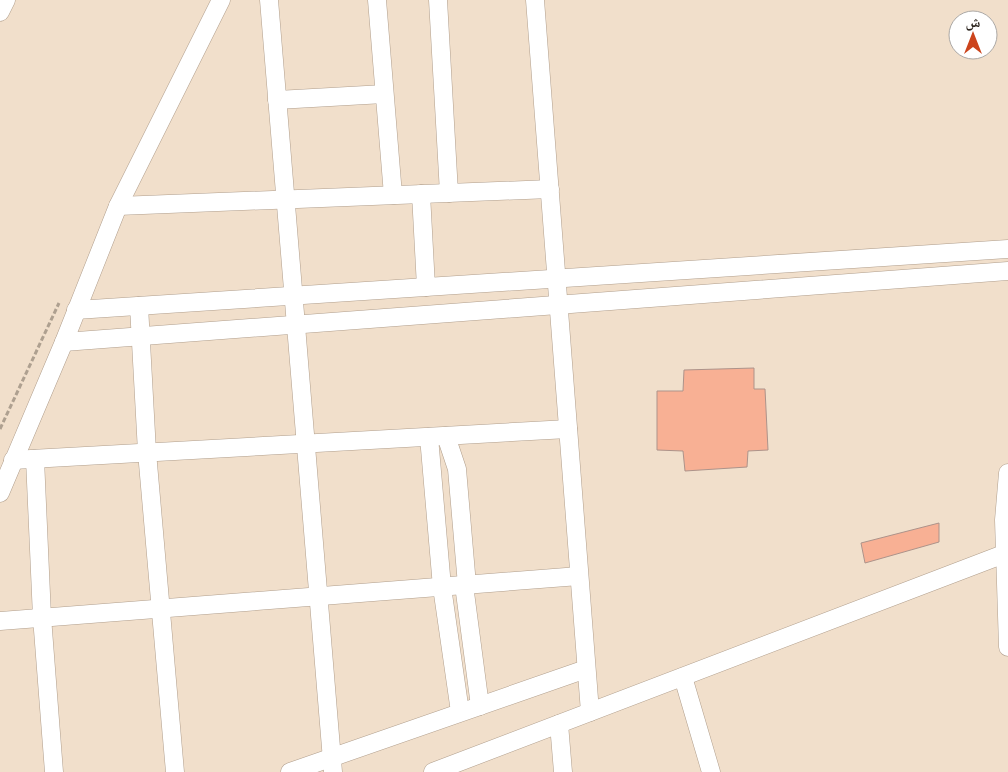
<svg xmlns="http://www.w3.org/2000/svg" width="1008" height="772" font-family="'Open Sans','Noto Naskh Arabic',sans-serif">
<style>
.building{fill:#f8b094;stroke:#ad938a}
.lines{fill:none;stroke-linecap:round;stroke-linejoin:round}
.minor-casing{stroke:#b09e8c;stroke-width:19}
.path{stroke:#aea090;stroke-width:3;stroke-dasharray:5 2.5;stroke-linecap:butt}
.minor{stroke:#fff;stroke-width:18}
</style>
<rect width="100%" height="100%" fill="#f1dfcb"/>
<g class="building">
<polygon points="754,368 754,389 765,389 768,450 748,451 747,467 685,471 683,451 657,450 657,391 683,391 684,370"/>
<polygon points="939,523 939,542 865,563 861,543"/>
</g>
<g class="lines">
<defs>
<g id="minor">
<polyline points="269,0 333,772"/>
<polyline points="377,0 393,195"/>
<polyline points="438,0 449,193"/>
<polyline points="535,0 590,712"/>
<polyline points="0,12 6,0"/>
<polyline points="277,100 384,94"/>
<polyline points="421,194 426,287"/>
<polyline points="118,206 550,189"/>
<polyline points="139,306 147,452 175,772"/>
<polyline points="76,310 1008,249"/>
<polyline points="64,342 1008,271"/>
<polyline points="446,436 457,469 467,585"/>
<polyline points="429,437 442,587 460,712"/>
<polyline points="35,459 42,617 54,772"/>
<polyline points="13,460 568,429"/>
<polyline points="1008,473 1004,520 1008,647"/>
<polyline points="0,493 64,342 118,206 221,0"/>
<polyline points="464,585 480,706"/>
<polyline points="0,621 579,576"/>
<polyline points="683,677 711,772"/>
<polyline points="559,724 563,772"/>
<polyline points="290,772 586,669"/>
<polyline points="433,772 1004,554"/>
</g>
</defs>
<use href="#minor" class="minor-casing"/>
<polyline class="path" points="0,429 59,303"/>
<use href="#minor" class="minor"/>
</g>
<g transform="translate(973 35)"><circle r="24" fill="#ffffff" stroke="#aca9a6"/>
<path d="M0-4L9 19L0 12L-9 19Z" fill="#cc441c"/>
<text y="-8" font-size="14" font-weight="bold" text-anchor="middle" fill="#2f2821">ش</text>
</g>
</svg>
